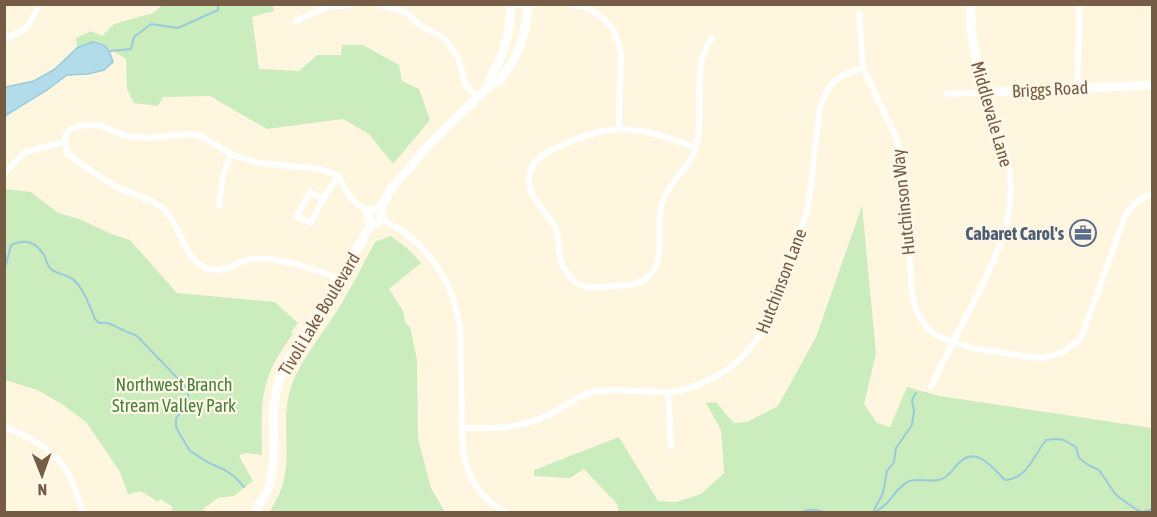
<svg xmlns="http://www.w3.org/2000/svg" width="1157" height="517" font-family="'Asap Condensed',sans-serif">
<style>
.green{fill:#cbedbd}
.water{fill:#b2dcea;stroke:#98cbdc;stroke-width:1.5}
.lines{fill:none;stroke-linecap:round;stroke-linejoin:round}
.stream{stroke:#98cbdc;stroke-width:2}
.street{stroke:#fff;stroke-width:6}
.secondary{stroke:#fff;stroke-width:9}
.labels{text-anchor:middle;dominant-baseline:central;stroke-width:4.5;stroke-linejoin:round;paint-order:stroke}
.street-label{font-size:18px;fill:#775c45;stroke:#fff8e8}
.service-label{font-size:18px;font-weight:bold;fill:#4e5e75;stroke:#fff8e8;text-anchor:end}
.park-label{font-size:18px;fill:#487f3b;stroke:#fff8e8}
</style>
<rect width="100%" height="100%" fill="#fff6df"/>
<g class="green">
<polygon points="162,5 273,5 274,11 252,17 259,69 299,71 317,55 341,55 342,45 363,45 399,65 402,81 419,89 430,120 393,164 369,134 343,119 267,129 210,96 163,97 158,106 134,103 127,89 126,59 102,44 92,43 77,48 76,38 91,31 102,36 114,24 153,13"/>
<path d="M5,189l26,3 27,21 21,6 35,16 16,5 47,53 98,9 23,21 -7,9 2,2c-34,45 -32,67 -31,121l-17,-2 -6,3 14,25 -19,15 -16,2 -15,11 3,3h-32l-3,-1 2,-4 -13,-8 -2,3 -17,-11 -13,3 -8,-22 -34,-50 -24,-18 -25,-14 -32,-10z"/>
<polygon points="862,206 876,353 864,404 877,423 890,427 907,387 940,396 1152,428 1152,512 618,512 618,505 584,469 570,478 534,476 534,470 619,437 658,501 676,502 701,494 724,473 721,430 706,403 716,402 734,423 747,422 778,406 816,337"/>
<path d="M391,236l17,13 13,14 -32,26 14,22 2,11 5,5 7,32 1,80 13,49 14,24h-176c32,-44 7,-83 23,-128 9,-24 29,-48 43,-70 15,-23 27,-48 40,-72z"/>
</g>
<path class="water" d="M92,42c15,2 17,6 21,20l-9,8 -16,4 -21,1 -20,15 -42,26v-29l29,-6 21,-12 22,-21z"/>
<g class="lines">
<g class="stream">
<polyline points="110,51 131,49 134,37 151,24 178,28 218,10 218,4"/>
<path d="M4,272l7,-27c15,-6 24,-4 33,10 2,4 3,10 6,13 5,6 15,6 21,10 11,6 19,29 24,41l4,4c13,-1 13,3 24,7 5,3 9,3 14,6l48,50 3,7v7l-12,19v8l6,11 8,13 19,12 16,7 10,7 9,10"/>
<path d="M802,512c8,-4 14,-2 23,0"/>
<polyline points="873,512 883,493 887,471 894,462 896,448 912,425 914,411 912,400 916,393"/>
<path d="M875,512c3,-2 8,-5 11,-8 7,-7 13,-19 24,-23 10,-3 22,2 32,-2 8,-3 11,-11 17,-16 17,-18 34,5 46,17 22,-1 29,-25 41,-40l10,-1 8,1 12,7 3,11 9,7 11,5 17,25 21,15 6,2 9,-3"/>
</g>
<g class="street">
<polyline points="378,4 405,12 413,18 418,24 445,39 458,57 465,85 477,97"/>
<path d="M567,4c27,2 48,18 53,45 2,10 0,22 0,33 -1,15 -1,31 -1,46"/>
<polyline points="511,5 534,4"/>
<path d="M859,14l4,54 31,65 5,15 8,65 5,80 3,14 3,7 10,15 7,6 18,7 19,6 58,9 14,1 19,-6 15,-11 5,-8 42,-117c8,-11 14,-18 27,-22"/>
<path d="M296,21c10,-5 21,-11 32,-14 8,-3 16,1 24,-3"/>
<polyline points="4,35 9,37 26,28 38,8 38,4"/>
<polyline points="1078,88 1079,4"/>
<path d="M696,148c-34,-13 -65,-25 -101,-15 -12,3 -23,8 -34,13 -15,6 -29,13 -32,29 -4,21 18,36 26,52 4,9 4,22 5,32 1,4 3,8 6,12 11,20 27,17 47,15 13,-1 25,0 35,-9 19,-18 8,-47 13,-70 6,-25 30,-39 36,-62 7,-32 -6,-82 15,-107"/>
<polyline points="4,174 25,152 65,142"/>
<polyline points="323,199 310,192 297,216 311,223 323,199 338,176"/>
<polyline points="219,205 223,175 231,154"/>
<path d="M381,219c44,20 73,62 79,110 1,15 0,31 1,46 0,26 1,52 2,78 6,28 18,44 41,59"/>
<path d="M340,280c-20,-10 -66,-24 -88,-21 -16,2 -28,15 -44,10 -25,-9 -26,-40 -42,-58 -11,-12 -30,-15 -45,-22 -19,-9 -36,-23 -54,-35l-2,-12 1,-7 4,-5 9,-4 10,-1 12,1 22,9 24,3 43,-4 9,1 32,19 27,9 63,6 17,7 12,21 8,8 12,7"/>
<path d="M931,387c11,-24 23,-47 35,-70 24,-47 52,-95 43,-151 -4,-25 -15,-49 -23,-74l-39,2"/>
<polyline points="668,392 671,447"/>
<path d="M4,427c25,9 50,23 64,46 6,12 10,27 15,39"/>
<path d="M462,428c32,0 56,2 86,-13 15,-7 29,-19 45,-23 21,-5 51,1 73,0 11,0 22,-3 32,-7 33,-13 52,-32 70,-63l38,-107 4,-22 10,-87 7,-15 6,-8 10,-8 20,-7"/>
</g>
<g class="secondary">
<polyline points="971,4 971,30 976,59 986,92 1152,85"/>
<path d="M487,88c2,-10 8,-17 12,-27 8,-18 12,-36 12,-57"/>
<circle cx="375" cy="216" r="7"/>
<polyline points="379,210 393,186 432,142 487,88 500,80 515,58 523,37 527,18 528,4"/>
<polyline points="255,512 269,487 274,460 273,406 280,377 291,355 340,280 372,222"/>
</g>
</g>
<defs>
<symbol id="office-ring" viewBox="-11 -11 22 22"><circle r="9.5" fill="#fff8e8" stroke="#5c6f8a" stroke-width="1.5"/><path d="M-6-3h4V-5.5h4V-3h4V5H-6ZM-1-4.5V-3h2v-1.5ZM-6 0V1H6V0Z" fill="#5c6f8a"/></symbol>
</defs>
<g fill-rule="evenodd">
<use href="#office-ring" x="1068" y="218" width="30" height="30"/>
</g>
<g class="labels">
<g class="street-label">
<text transform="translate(1050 89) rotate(-3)">Briggs Road</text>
<text transform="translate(992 114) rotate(74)">Middlevale Lane</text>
<text transform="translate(903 202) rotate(-96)">Hutchinson Way</text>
<text transform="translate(781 281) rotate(-69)">Hutchinson Lane</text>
<text transform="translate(319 314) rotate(-59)">Tivoli Lake Boulevard</text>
</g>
<g class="service-label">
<text x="1064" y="233">Cabaret Carol's</text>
</g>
<g class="park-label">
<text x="174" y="384">Northwest Branch<tspan x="174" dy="21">Stream Valley Park</tspan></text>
</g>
</g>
<rect width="1157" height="517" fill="none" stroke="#775c45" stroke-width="12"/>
<g transform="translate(42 475) rotate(179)" stroke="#fff8e8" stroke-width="4.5" paint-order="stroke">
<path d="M0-4.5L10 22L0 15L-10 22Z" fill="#775c45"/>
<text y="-9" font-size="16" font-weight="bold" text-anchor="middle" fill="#775c45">N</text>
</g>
</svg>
